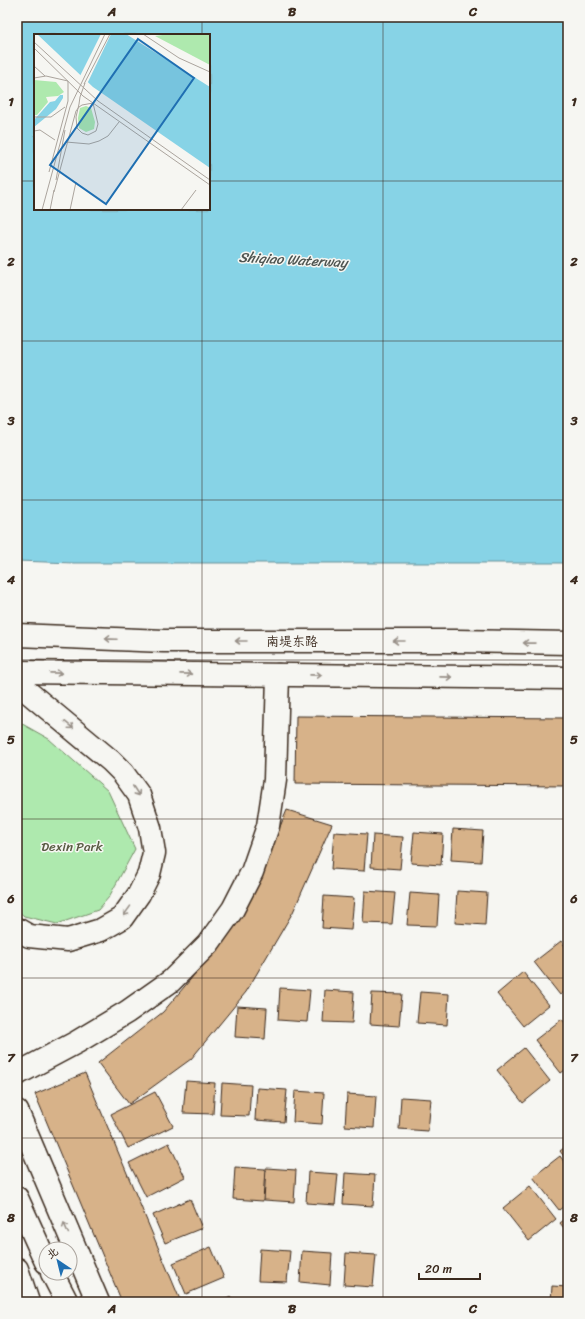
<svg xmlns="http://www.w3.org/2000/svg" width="585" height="1319" font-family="Sriracha,'LXGW WenKai TC',sans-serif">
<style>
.green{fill:#aee9ae;stroke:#748a66}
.water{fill:#87d3e6;stroke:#698f96;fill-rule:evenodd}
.building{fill:#d7b289;stroke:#3b2a1e}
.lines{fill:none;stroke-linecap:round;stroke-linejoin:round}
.minor-casing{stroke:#3b2a1e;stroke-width:25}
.major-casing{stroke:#3b2a1e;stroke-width:25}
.minor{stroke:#f6f6f2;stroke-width:22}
.major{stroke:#f6f6f2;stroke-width:22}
.oneway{stroke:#989088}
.grid{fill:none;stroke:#3b2a1e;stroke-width:1;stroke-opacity:0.55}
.labels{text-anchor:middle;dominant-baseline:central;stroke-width:3;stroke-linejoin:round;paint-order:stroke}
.street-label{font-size:13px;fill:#3b2a1e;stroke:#f6f6f2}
.park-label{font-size:13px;fill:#585a42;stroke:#f6f6f2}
.water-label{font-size:14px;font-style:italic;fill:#4e5450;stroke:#f6f6f2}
.inset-road{fill:none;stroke:#aba49d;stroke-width:1}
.view{fill:#1f6fb2;fill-opacity:0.15;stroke:#1f6fb2;stroke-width:2}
.inset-edge{fill:none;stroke:#3b2a1e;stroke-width:2}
.neatline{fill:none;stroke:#3b2a1e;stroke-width:1.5}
.grid-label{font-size:13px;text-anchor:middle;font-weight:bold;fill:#3b2a1e}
</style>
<rect width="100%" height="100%" fill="#f6f6f2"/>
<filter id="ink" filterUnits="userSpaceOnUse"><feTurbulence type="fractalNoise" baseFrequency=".025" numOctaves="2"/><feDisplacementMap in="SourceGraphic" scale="8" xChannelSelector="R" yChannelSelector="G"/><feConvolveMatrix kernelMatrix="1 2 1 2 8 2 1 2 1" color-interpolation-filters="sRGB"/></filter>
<g filter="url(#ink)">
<polygon class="green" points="17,721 49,739 108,791 135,849 109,897 98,910 57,924 24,916 17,910"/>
<path class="water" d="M38,17h530v546h-494l-57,-2v-543zM35,35h174v174h-174z"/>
<g class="building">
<polygon points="296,716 568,718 568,786 295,784"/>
<polygon points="287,810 332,824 293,912 246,992 191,1059 129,1104 98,1063 163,1012 190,980 222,938 263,867"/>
<polygon points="453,829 483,831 481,862 451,860"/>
<polygon points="334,832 367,834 364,871 331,869"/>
<polygon points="414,832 443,834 441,865 411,863"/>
<polygon points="373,835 403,837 400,869 371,867"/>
<polygon points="365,891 395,893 392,924 363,923"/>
<polygon points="457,891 487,893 485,925 455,923"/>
<polygon points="410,893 439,895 437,926 407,925"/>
<polygon points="324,896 354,898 351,930 322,928"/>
<polygon points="561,941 568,950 568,989 560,995 534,962"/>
<polygon points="523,972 549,1005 523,1026 497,994"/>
<polygon points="280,988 310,990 307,1022 278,1020"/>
<polygon points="325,990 354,992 352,1023 323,1022"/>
<polygon points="420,992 449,994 447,1025 417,1023"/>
<polygon points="372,993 402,994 399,1026 370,1024"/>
<polygon points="237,1006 267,1008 265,1039 235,1037"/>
<polygon points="562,1019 568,1027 568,1068 561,1073 535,1040"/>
<polygon points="524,1048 550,1081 523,1103 497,1070"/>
<polygon points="85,1073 181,1302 122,1302 35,1094"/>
<polygon points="186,1081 215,1083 213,1114 183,1113"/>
<polygon points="222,1083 251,1085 249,1116 220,1115"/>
<polygon points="257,1088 287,1090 284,1122 255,1120"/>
<polygon points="295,1091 324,1093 322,1124 293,1122"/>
<polygon points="155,1092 173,1126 128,1148 111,1114"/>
<polygon points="347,1094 376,1096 374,1128 345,1126"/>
<polygon points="401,1097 431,1099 428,1131 399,1129"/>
<polygon points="169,1143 185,1177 146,1197 129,1163"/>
<polygon points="568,1145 568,1162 560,1151"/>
<polygon points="560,1156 568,1167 568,1203 559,1210 533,1177"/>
<polygon points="235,1167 265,1169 263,1201 233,1199"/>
<polygon points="266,1168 296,1170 294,1202 264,1200"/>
<polygon points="308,1172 338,1174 335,1205 306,1203"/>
<polygon points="345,1173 375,1175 373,1206 343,1204"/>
<polygon points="530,1186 556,1219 529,1241 503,1208"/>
<polygon points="190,1199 202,1228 165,1243 153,1215"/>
<polygon points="568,1217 568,1233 560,1223"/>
<polygon points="211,1247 224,1278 186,1294 173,1263"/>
<polygon points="260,1249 290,1251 287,1282 258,1281"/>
<polygon points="302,1251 332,1253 330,1285 300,1282"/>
<polygon points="346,1253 376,1255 373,1287 344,1285"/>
<polygon points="552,1286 568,1287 568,1302 551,1302"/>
<polygon points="231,1297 233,1302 219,1302"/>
</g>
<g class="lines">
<defs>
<g id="minor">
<polyline points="17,635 164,641 456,641 568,643"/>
<polyline points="17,672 568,678"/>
<polyline points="17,1074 77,1042 127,1012 171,981 208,944 233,909 252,872 268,826 275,780 278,675"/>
</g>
<g id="major">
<polyline points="17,683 111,761 123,773 139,795 150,828 154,853 149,874 139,894 122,918 101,930 68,940 29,936 17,929"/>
<polyline points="17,1111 98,1302"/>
<polyline points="17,1198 46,1262"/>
<polyline points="17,1269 28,1302"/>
<polyline points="52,1273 67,1302"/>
</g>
</defs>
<use href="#minor" class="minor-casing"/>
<use href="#major" class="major-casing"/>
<use href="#minor" class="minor"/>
<use href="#major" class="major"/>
</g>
<defs><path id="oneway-shaft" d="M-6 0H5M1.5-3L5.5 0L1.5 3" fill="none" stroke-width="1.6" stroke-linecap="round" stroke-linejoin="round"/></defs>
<g class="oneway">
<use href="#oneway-shaft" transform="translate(111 639) rotate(-178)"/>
<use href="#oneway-shaft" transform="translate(241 641) rotate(-180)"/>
<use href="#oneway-shaft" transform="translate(399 641) rotate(-180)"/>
<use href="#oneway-shaft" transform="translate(529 643) rotate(-179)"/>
<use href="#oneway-shaft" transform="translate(56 673) rotate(1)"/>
<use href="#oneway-shaft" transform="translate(186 674) rotate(1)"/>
<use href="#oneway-shaft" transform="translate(316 675) rotate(1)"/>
<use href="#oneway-shaft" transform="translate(446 677) rotate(1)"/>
<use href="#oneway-shaft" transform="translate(69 725) rotate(40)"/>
<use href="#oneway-shaft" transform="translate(136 791) rotate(57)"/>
<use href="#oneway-shaft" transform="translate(127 911) rotate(126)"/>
<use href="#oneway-shaft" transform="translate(66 1228) rotate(-113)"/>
</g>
</g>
<path class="grid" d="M202,17v18M383,17v1285M17,181h18M209,181h359M202,209v1093M17,341h551M17,500h551M17,660h551M17,819h551M17,978h551M17,1138h551"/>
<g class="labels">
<g class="street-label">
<text x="292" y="641">南堤东路</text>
</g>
<g class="park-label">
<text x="72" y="846">Dexin Park</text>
</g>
<g class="water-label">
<text transform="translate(293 260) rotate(3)">Shiqiao Waterway</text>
</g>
</g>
<g transform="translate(34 34)">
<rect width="176" height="176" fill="#f6f6f2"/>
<path d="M136,0h40v31l-55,-29zM0,46l22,2 8,10 -6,4 -12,1 2,5 -11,13h-3zM52,72l5,2 4,14 -1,7 -8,3 -7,-4 -1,-10 2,-10z" fill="#aee9ae"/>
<path d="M3,0h89l84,53v81l-117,-81zM26,61h3v3l-7,11 -22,18v-7l16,-18 5,-1z" fill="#87d3e6"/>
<path d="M67,0h10l-24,50 -8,-6z" fill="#f6f6f2"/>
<path class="inset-road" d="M109,0l36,24 31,14M0,8l64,59 112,79M0,14l49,48 127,89M0,32l11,10M0,44l12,-2 22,5v20l-19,71M50,50l26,-50M0,83h17l14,-10M0,97l6,-1 15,10M32,108l23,2 10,-3 9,-5 11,-14M22,146l9,-50M20,158l22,-81 3,-4 3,-2 11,-2 5,21 -2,7 -8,4 -6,-2 -5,-5 -1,-11 3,-13 1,-7 5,-14M8,176l28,-103 35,-73M16,176l4,-20M36,176l6,-28M147,176l15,-20"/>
<path class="view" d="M104,5l56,39 -88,126 -56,-39z"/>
<rect width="176" height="176" class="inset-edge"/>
</g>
<rect width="585" height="1319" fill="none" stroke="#f6f6f2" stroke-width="44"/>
<g transform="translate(58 1261) rotate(325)"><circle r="19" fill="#f6f6f2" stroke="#aba49d"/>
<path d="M0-3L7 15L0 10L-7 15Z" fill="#1f6fb2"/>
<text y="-6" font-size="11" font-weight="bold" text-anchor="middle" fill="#3b2a1e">北</text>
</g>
<path d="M419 1273v6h61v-6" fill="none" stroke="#3b2a1e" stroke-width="2"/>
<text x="425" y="1273" font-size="12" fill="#3b2a1e" stroke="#f6f6f2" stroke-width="3" paint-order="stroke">20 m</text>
<rect x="22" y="22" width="541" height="1275" class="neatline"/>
<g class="grid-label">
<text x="112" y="16">A</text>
<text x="292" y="16">B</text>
<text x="473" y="16">C</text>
<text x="11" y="106">1</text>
<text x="574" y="106">1</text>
<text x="11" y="266">2</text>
<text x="574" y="266">2</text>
<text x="11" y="425">3</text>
<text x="574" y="425">3</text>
<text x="11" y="584">4</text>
<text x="574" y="584">4</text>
<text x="11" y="744">5</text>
<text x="574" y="744">5</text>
<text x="11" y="903">6</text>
<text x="574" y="903">6</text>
<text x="11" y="1062">7</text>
<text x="574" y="1062">7</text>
<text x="11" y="1222">8</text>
<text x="574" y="1222">8</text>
<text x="112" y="1313">A</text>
<text x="292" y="1313">B</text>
<text x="473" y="1313">C</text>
</g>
</svg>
